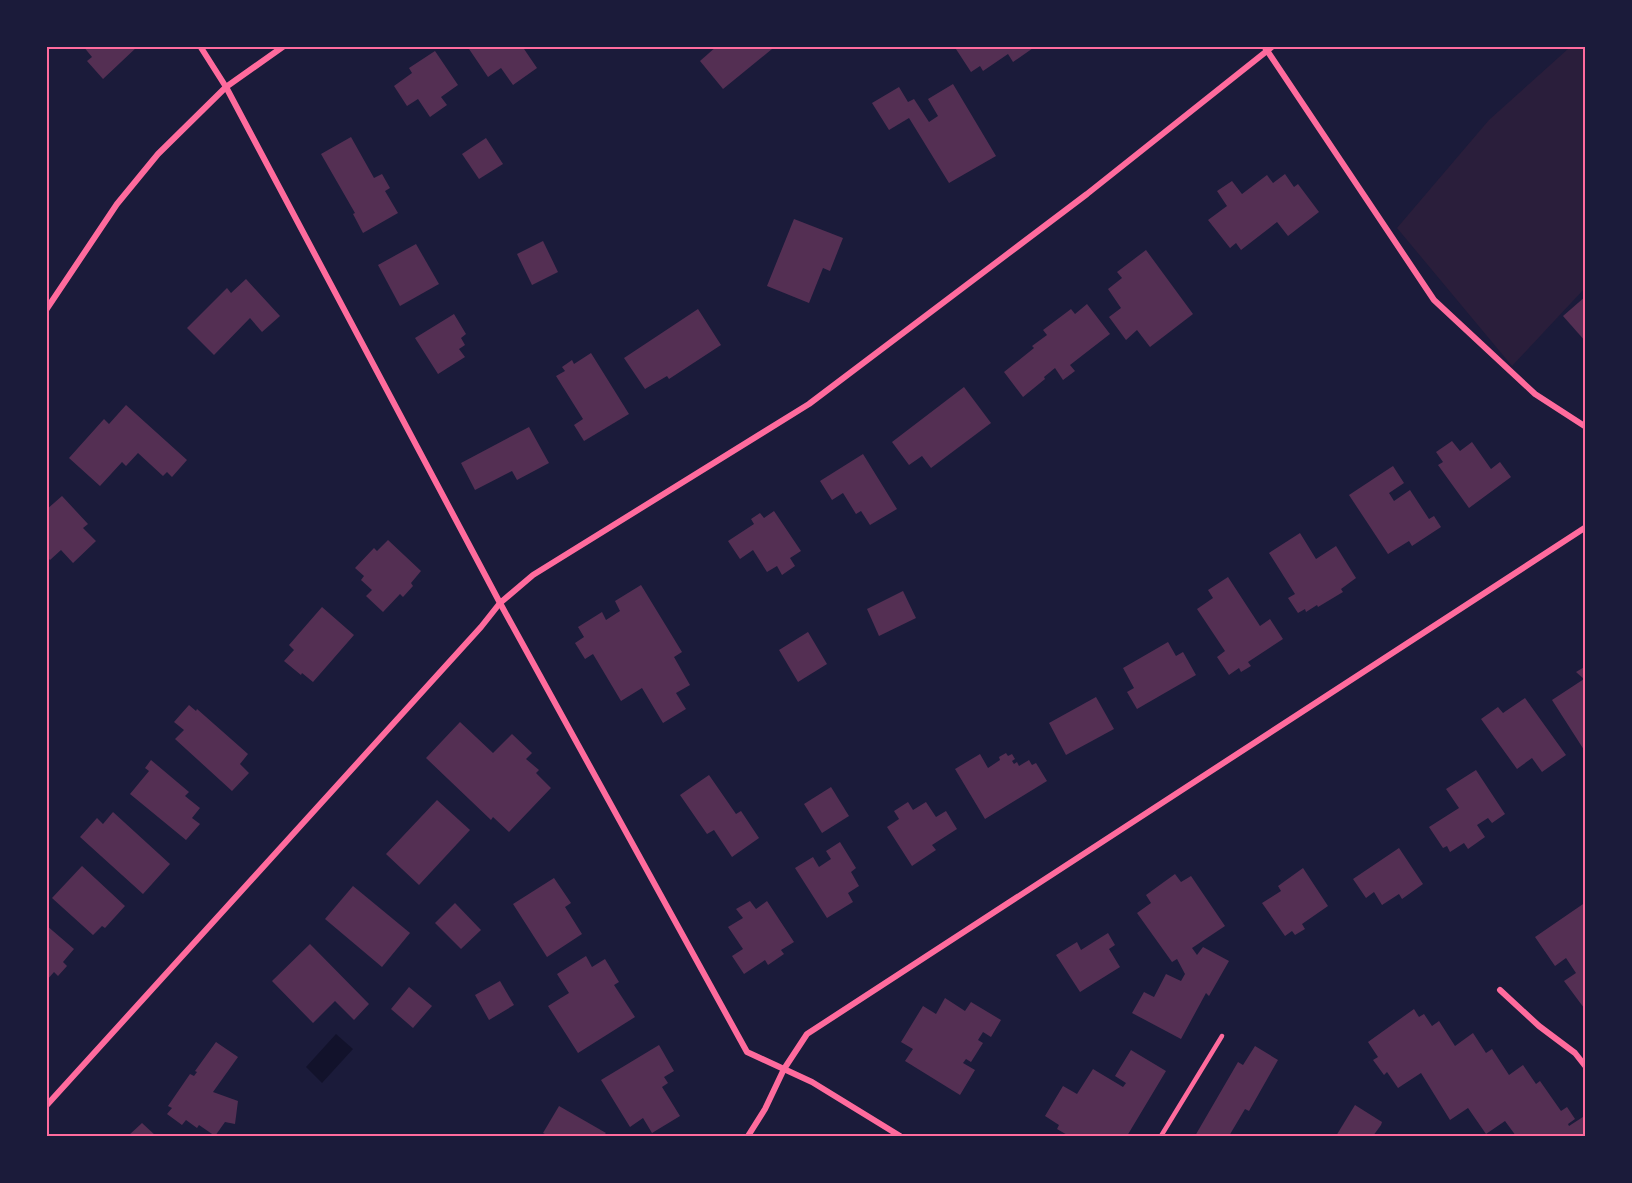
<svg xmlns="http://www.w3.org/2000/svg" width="1632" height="1183" font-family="'Exo 2',sans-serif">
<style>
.green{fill:#2a1e3b}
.water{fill:#12122b}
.building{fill:#542f53}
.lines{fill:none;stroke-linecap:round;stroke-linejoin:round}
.service{stroke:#ff6b9d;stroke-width:4.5}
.minor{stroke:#ff6b9d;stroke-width:6}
.neatline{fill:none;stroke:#ff6b9d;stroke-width:2}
</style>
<rect width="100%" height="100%" fill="#1b1b3a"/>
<polygon class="green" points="1568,47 1585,47 1585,288 1512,366 1397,228 1489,120 1568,49"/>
<polygon class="water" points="336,1034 353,1049 322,1083 306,1067"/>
<g class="building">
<polygon points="83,46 138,46 103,79 87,61 92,57"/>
<polygon points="467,46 522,46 537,68 513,85 501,68 488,77"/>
<polygon points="717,46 770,46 772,49 723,89 700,61"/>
<polygon points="954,46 1036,46 1013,62 1008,54 983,71 980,66 971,72"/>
<polygon points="435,51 458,85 441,97 447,105 430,117 418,99 407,106 394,86 412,73 409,68"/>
<polygon points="953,84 996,156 949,183 909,118 889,130 872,103 899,87 908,102 914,99 929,122 938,116 928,99"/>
<polygon points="351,137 374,178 382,174 390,188 385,191 398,213 363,233 353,214 355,213 321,154"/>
<polygon points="486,138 503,164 479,179 462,154"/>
<polygon points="1285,174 1294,187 1298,184 1319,212 1288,236 1277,222 1241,250 1236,243 1230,248 1208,220 1227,206 1217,191 1232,181 1242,194 1267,175 1273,183"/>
<polygon points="794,219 843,238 830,271 823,268 809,303 767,286"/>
<polygon points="543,241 558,272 532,285 517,254"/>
<polygon points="416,244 439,284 400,306 378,265"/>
<polygon points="1146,250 1193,314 1150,347 1137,330 1126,340 1112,321 1109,317 1121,308 1108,289 1122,278 1117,272"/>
<polygon points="246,279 280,316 262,332 250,318 214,355 187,328 227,288 231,293"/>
<polygon points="1586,296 1586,342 1563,316"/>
<polygon points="1087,304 1110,334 1070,365 1075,371 1063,380 1055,368 1044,377 1045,379 1023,397 1004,372 1034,348 1032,346 1047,335 1043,330 1071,309 1075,314"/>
<polygon points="698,309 721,345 669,379 667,376 645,389 624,358"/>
<polygon points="454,314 466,334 461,338 465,345 459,349 465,357 438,374 415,338"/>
<polygon points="591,353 629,414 584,441 574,425 583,419 556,376 565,371 562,367 572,360 574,364"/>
<polygon points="964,387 991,423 931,468 922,456 909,465 892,442"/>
<polygon points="126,405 187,460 172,477 167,472 163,476 138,453 126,466 122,462 100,486 69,458 104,419 109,424"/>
<polygon points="529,427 549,463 517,480 512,471 475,490 461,463"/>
<polygon points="1452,441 1460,451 1472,442 1491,469 1500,462 1511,477 1469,508 1438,465 1443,462 1436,452"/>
<polygon points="863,454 897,509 870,525 861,511 856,514 843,493 832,500 820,481"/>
<polygon points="1393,466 1404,483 1389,493 1394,501 1410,490 1429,519 1434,516 1441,527 1412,546 1409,541 1388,554 1349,495"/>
<polygon points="62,496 88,524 83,528 96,541 73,563 61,550 50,560 46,556 46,510"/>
<polygon points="774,511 801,551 790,558 795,566 782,575 777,566 767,572 753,550 740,559 728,541 754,524 751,519 760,513 764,518"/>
<polygon points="1300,533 1316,559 1336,546 1356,578 1341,589 1343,592 1318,607 1317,605 1306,612 1305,609 1298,613 1288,598 1295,594 1269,553"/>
<polygon points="388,540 421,571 411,583 413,586 403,597 400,594 383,612 366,596 372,590 361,580 364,576 355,568 374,548 377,551"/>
<polygon points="1228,577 1260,626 1270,619 1283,639 1248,662 1251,666 1241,672 1239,668 1229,675 1217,657 1225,651 1197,609 1213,598 1208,590"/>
<polygon points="641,585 682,652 674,657 690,685 676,693 686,709 663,723 642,688 621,701 593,654 585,659 575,643 584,637 578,627 602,612 606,620 620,611 615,601"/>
<polygon points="903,591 916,618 879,636 867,609"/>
<polygon points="322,607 354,635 313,682 302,673 301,675 284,661 294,650 289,645"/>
<polygon points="808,632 827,664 798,682 779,650"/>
<polygon points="1168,642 1176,656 1183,652 1196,675 1137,709 1127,692 1134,688 1123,668"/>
<polygon points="1586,666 1586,753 1552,700 1584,679 1576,672"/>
<polygon points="1096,697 1114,729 1066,755 1049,723"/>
<polygon points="1525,698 1566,755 1542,772 1532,758 1517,769 1481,719 1498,707 1503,713"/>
<polygon points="189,705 196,711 197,709 248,754 240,764 249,773 232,791 175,739 184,730 174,722"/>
<polygon points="460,722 493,753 512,734 532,753 526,759 539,770 536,773 551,788 509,832 493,817 491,820 426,758"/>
<polygon points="1006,753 1008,756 1012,754 1015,759 1012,761 1014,764 1017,762 1019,766 1029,760 1032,765 1036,763 1047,781 985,819 955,769 980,754 988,768 1000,760 999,757"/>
<polygon points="151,760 189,792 185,796 200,808 192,818 200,824 186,840 130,794 149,771 145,768"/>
<polygon points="1476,770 1505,814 1492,823 1488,818 1477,825 1485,837 1468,849 1464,843 1450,852 1447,846 1443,848 1429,827 1459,808 1446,789"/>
<polygon points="709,775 736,814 741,811 759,838 732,857 714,830 707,834 680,795"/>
<polygon points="831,787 849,816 822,833 804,804"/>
<polygon points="437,800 470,830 419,885 386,854"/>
<polygon points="908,802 913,810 926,802 936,817 946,811 957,829 932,845 936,850 912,866 887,827 899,819 894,811"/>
<polygon points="113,812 170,864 143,894 80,837 97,818 103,824"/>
<polygon points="840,842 856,868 851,872 859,886 848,893 853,902 827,918 795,868 813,857 819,867 831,859 826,851"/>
<polygon points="1399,848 1423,884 1402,899 1399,894 1382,905 1374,892 1366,898 1353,879"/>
<polygon points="82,866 125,906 105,928 102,926 93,935 52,898"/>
<polygon points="1303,868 1328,906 1302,924 1305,929 1295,935 1292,931 1285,936 1262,903 1281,891 1278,886"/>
<polygon points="1175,874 1181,882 1191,876 1225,926 1192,948 1197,955 1203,947 1229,961 1209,996 1206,993 1181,1039 1132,1013 1144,992 1154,997 1166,974 1181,981 1185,974 1177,959 1172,962 1137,913 1151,903 1146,895"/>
<polygon points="554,878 571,903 565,907 582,934 547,957 513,904"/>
<polygon points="353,886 410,933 382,967 325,919"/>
<polygon points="750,901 756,909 767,901 794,942 781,950 784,954 768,965 765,960 744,974 732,956 743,949 728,927 743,918 736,909"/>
<polygon points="1586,902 1586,1007 1584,1008 1564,981 1576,973 1566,958 1555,966 1535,937"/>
<polygon points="455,903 481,930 461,949 435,923"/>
<polygon points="46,925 74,949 63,962 67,966 58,976 54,972 46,981"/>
<polygon points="1108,933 1115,945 1109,949 1120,967 1080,992 1056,955 1077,942 1081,950"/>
<polygon points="310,944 369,1004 354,1020 335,1001 313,1023 272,981"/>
<polygon points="586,956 592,967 605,959 619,982 614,985 635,1017 578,1053 548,1006 569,993 557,974"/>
<polygon points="500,981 514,1005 489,1020 475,995"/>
<polygon points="409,987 432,1006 413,1028 391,1009"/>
<polygon points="945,998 965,1011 971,1002 1001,1020 991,1037 983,1032 978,1040 983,1043 971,1062 966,1059 963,1063 975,1070 960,1095 905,1061 913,1049 901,1042 923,1006 936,1014"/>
<polygon points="1414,1009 1419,1017 1424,1014 1432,1026 1439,1021 1455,1046 1473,1033 1486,1053 1492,1049 1509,1075 1523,1065 1536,1084 1540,1081 1561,1111 1567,1107 1575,1119 1568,1124 1569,1126 1586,1115 1586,1136 1516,1136 1505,1121 1486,1134 1468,1108 1450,1120 1421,1073 1398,1088 1387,1072 1384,1075 1373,1060 1378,1057 1368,1042"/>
<polygon points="216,1042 238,1057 213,1092 238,1101 235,1124 225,1122 215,1136 199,1125 197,1128 186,1120 182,1125 167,1114 172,1108 168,1106 190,1074 194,1076 197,1072 195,1071"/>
<polygon points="659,1045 674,1071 664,1077 668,1083 662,1087 680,1116 652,1133 643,1118 630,1127 601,1080"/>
<polygon points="1255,1046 1278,1060 1249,1111 1245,1109 1229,1136 1195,1136 1238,1062 1243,1065"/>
<polygon points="1131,1050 1166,1071 1127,1136 1069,1136 1057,1129 1059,1125 1045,1116 1063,1086 1077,1094 1093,1069 1123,1087 1126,1083 1115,1076"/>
<polygon points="1355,1105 1382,1122 1381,1125 1373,1136 1336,1136"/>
<polygon points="559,1106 606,1133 603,1136 549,1136 543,1133"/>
<polygon points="142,1123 156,1136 128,1136"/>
</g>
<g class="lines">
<polyline class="service" points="1161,1136 1222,1036"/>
<g class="minor">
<polyline points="200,46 226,87 500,603 747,1052 812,1082 900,1136"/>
<polyline points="1264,46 1434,300 1535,394 1586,427"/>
<polyline points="46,310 117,204 158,154 226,87 284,46"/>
<polyline points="1500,990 1539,1026 1575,1053 1586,1067"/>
<polyline points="46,1106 481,627 500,603 533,575 809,404 1087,194 1273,46"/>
<polyline points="748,1136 765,1109 784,1069 807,1034 1586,527"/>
</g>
</g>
<rect width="1632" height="1183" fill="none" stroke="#1b1b3a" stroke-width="96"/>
<rect x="48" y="48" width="1536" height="1087" class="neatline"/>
</svg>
